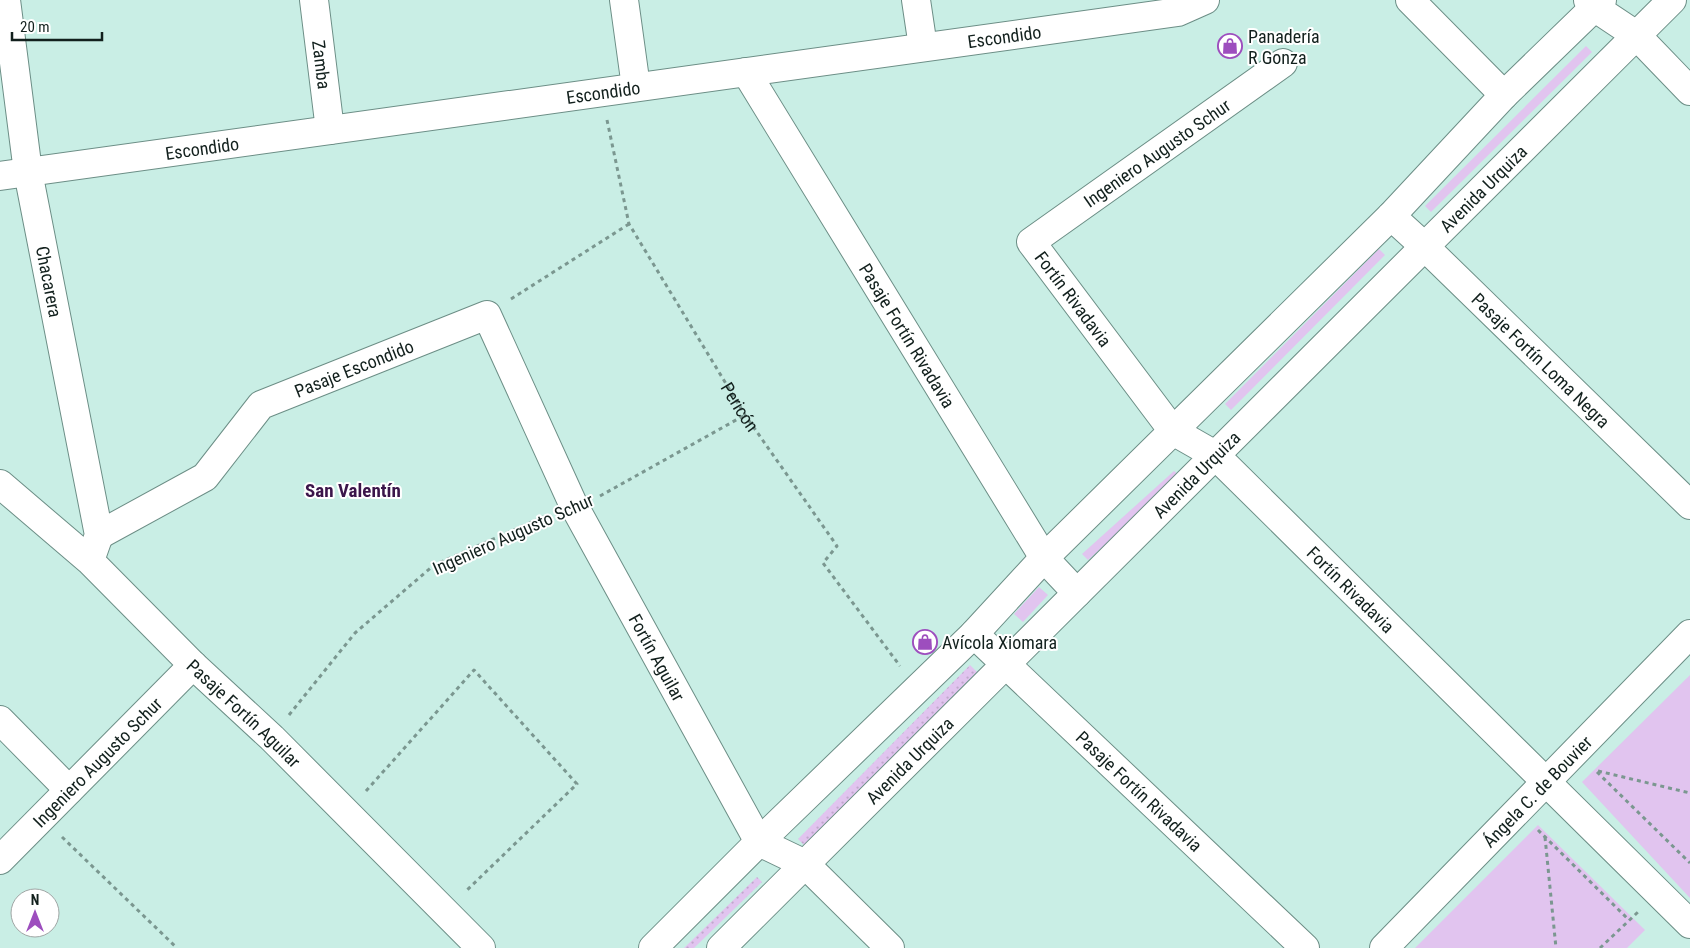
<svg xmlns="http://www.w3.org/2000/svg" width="1690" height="948" font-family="'Roboto Condensed',sans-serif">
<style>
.grass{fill:url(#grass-dots)}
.park{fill:#e1c4ef}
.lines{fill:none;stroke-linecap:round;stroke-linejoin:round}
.minor-casing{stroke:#6c8e86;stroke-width:30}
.major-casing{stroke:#6c8e86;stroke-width:30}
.path{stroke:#7b9790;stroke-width:3;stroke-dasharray:4 4;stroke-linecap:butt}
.minor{stroke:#fff;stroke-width:28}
.major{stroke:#fff;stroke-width:28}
.labels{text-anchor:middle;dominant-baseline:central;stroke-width:4;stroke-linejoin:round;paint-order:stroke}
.street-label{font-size:18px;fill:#12201d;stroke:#fff}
.poi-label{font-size:18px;fill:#12201d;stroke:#fff;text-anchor:start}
.neighbourhood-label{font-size:19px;font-weight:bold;fill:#3b154a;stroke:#fff}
</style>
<defs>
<pattern id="grass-dots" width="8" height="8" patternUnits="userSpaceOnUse" patternTransform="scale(1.25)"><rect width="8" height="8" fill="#e1c4ef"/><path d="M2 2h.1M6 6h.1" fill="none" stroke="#c0a8cc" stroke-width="1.8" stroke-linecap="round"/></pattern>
</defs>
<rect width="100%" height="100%" fill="#c9eee5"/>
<g class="grass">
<polygon points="970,665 977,672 805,846 798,839"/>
<polygon points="757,877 762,882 694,948 684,948"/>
</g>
<g class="park">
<polygon points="1586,46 1592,52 1431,212 1425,206"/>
<polygon points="1379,249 1385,255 1231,410 1225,404"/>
<polygon points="1174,471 1181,477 1088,560 1082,554"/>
<polygon points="1039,587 1048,595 1023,622 1014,614"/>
<polygon points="1690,675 1690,898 1582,782"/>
<polygon points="1538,825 1645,930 1627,948 1415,948"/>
</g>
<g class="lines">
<defs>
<g id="minor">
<path id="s2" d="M6,0l22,172 71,363 -6,17"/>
<path id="s3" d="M314,0l16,130"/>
<polyline points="624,0 636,87"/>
<polyline points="916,0 923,47"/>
<polyline points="1410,0 1504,95"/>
<polyline points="1588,0 1594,7 1636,35 1690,91"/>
<path id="s4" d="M1283,63l-252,179 142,189 42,24 475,469"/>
<path id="s5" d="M746,72l298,486 33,35"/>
<path id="s6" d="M0,176l1178,-164 27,-12"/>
<path id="s7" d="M1391,216l33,30 266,259"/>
<path id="s8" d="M0,484l89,76 104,105 79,73 209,210"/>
<path id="s9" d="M99,535l106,-58 56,-72 226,-90 86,189 186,338 46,22 85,84"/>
<path id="s10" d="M974,634l331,314"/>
<polyline points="0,720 69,790"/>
<path id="s11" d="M0,860l193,-195"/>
<path id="s12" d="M1384,948l306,-314"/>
</g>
<g id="major">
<polyline points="653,948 759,842 974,634 1044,558 1391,216 1504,95 1602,0"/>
<path id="s13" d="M721,948l951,-948"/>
</g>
</defs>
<use href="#minor" class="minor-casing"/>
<use href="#major" class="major-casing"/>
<g class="path">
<path id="s1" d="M607,120l22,104 116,191 92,131 -14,17 77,103"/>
<polyline points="511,299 629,224"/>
<polyline points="600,496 745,415"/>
<polyline points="289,715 355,633 434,565 548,515"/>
<polyline points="1598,771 1690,793"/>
<polyline points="1597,772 1690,863"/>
<polyline points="366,791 474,670 577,784 465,892"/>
<polyline points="1538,830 1629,920"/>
<polyline points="62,837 177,948"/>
<polyline points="1545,837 1556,948"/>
<polyline points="1600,948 1638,912"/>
</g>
<use href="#minor" class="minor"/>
<use href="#major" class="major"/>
</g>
<defs>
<symbol id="shop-ring" viewBox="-11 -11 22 22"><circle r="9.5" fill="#fff" stroke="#9d4ebe" stroke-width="1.5"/><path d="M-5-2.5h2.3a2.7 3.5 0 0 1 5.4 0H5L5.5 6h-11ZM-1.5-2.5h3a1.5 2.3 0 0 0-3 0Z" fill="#9d4ebe"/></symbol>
</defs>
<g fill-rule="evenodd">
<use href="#shop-ring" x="1216" y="32" width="28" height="28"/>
<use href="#shop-ring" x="911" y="628" width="28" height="28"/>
</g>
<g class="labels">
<g class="street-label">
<text stroke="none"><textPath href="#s6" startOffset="1014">Escondido</textPath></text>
<text stroke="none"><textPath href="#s3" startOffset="65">Zamba</textPath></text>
<text stroke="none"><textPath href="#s6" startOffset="609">Escondido</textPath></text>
<text stroke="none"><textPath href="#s6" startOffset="204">Escondido</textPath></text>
<text transform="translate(1157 153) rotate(-35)">Ingeniero Augusto Schur</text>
<text stroke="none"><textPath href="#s13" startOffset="1076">Avenida Urquiza</textPath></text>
<text stroke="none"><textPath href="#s2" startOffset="285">Chacarera</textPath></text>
<text stroke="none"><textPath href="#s4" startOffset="380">Fortín Rivadavia</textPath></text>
<text stroke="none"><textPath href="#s5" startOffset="309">Pasaje Fortín Rivadavia</textPath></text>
<text stroke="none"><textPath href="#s7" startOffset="208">Pasaje Fortín Loma Negra</textPath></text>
<text stroke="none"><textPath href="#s9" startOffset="312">Pasaje Escondido</textPath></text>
<text stroke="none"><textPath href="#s1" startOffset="320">Pericón</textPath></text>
<text stroke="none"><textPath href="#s13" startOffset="671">Avenida Urquiza</textPath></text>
<text transform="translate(513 534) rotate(-24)">Ingeniero Augusto Schur</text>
<text stroke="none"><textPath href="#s4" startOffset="785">Fortín Rivadavia</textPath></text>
<text stroke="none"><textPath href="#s9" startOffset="838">Fortín Aguilar</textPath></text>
<text stroke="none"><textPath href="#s8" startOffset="335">Pasaje Fortín Aguilar</textPath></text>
<text stroke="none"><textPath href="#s13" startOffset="266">Avenida Urquiza</textPath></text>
<text stroke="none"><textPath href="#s11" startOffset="138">Ingeniero Augusto Schur</textPath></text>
<text stroke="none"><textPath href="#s10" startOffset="228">Pasaje Fortín Rivadavia</textPath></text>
<text stroke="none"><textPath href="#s12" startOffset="219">Ángela C. de Bouvier</textPath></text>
</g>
<g class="poi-label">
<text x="1248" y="36">Panadería<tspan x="1248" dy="21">R Gonza</tspan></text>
<text x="942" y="642">Avícola Xiomara</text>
</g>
<g class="neighbourhood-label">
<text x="353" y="490">San Valentín</text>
</g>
</g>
<g transform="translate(35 913)"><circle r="24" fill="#ffffff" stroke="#a0a6a5"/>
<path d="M0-4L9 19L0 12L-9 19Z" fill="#9d4ebe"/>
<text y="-8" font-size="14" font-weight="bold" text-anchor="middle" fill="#12201d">N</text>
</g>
<path d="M12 32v8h90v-8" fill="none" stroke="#12201d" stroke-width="2.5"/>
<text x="20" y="32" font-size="15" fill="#12201d" stroke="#ffffff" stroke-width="4" paint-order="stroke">20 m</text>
</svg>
